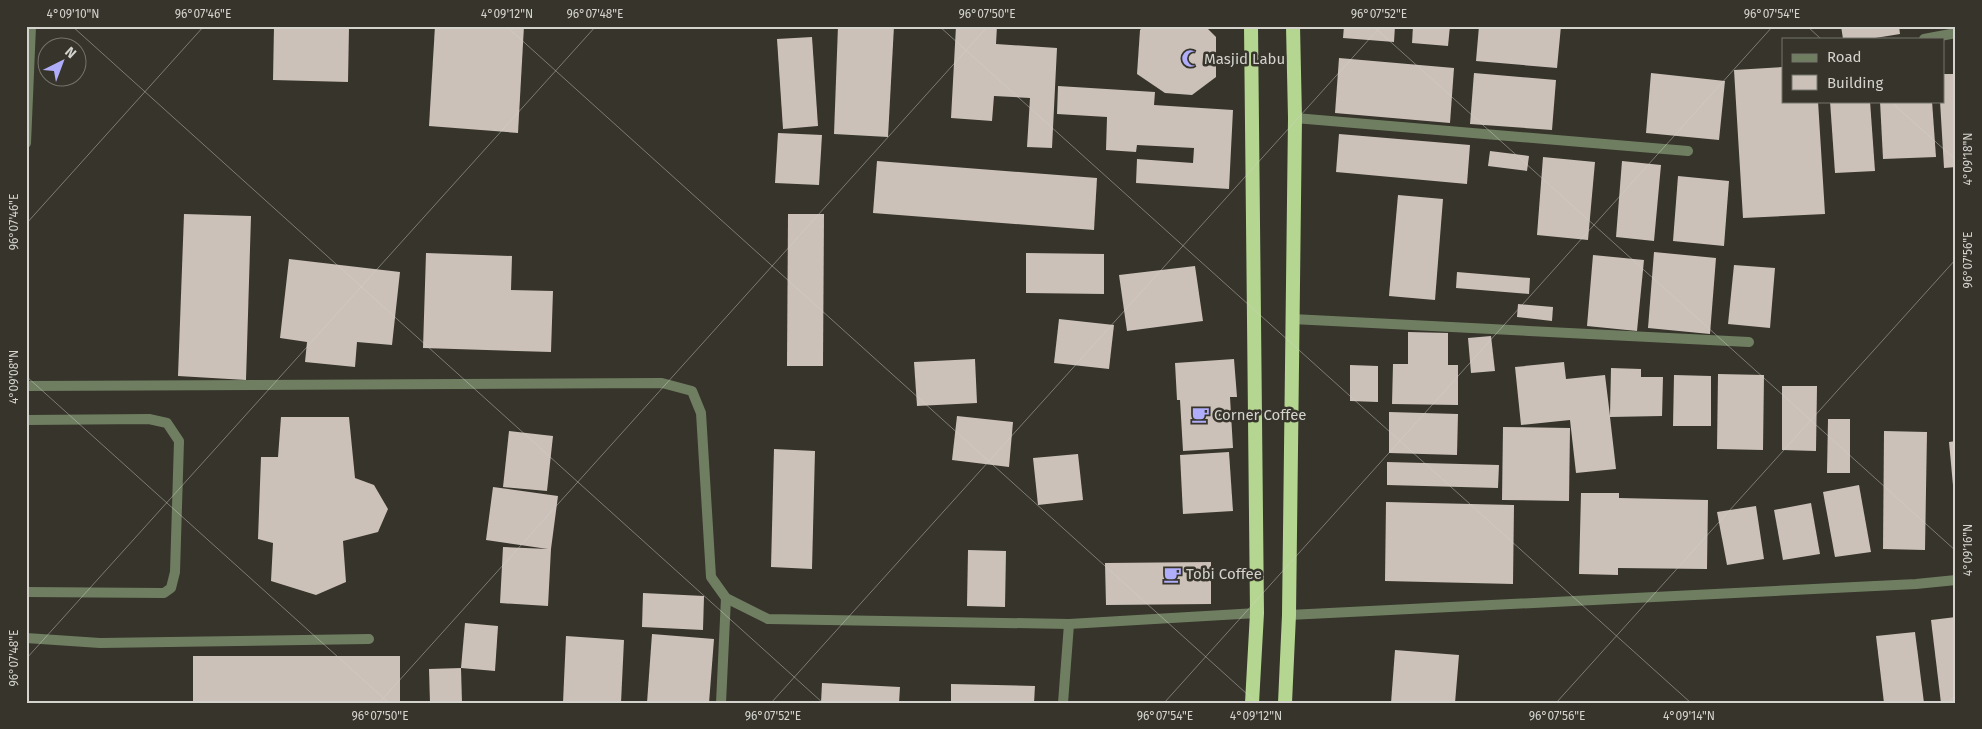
<svg xmlns="http://www.w3.org/2000/svg" width="1982" height="729" font-family="'Fira Sans',sans-serif">
<style>
.building{fill:#cbc1b9}
.lines{fill:none;stroke-linecap:round;stroke-linejoin:round}
.service{stroke:#6f7e60;stroke-width:10}
.minor{stroke:#6f7e60;stroke-width:10}
.tertiary{stroke:#6f7e60;stroke-width:10}
.trunk{stroke:#b4d690;stroke-width:14}
.ticks{fill:none;stroke:#d4d3ce;stroke-width:1;stroke-opacity:0.45}
.labels{text-anchor:middle;dominant-baseline:central;stroke-width:5;stroke-linejoin:round;paint-order:stroke}
.poi-label{font-size:15px;fill:#d4d3ce;stroke:#36342b;text-anchor:start}
.neatline{fill:none;stroke:#d4d3ce;stroke-width:2}
.ticks-label{font-size:12px;text-anchor:middle;fill:#d4d3ce}
</style>
<rect width="100%" height="100%" fill="#36342b"/>
<g class="building">
<polygon points="274,26 349,27 348,82 273,80"/>
<polygon points="435,26 524,26 518,133 429,126"/>
<polygon points="838,26 894,26 888,137 834,134"/>
<polygon points="956,26 997,26 996,44 1057,48 1052,148 1027,147 1030,98 994,96 992,121 951,118"/>
<polygon points="1144,26 1205,26 1216,37 1216,77 1192,95 1165,93 1137,74 1140,30"/>
<polygon points="1344,26 1395,26 1394,42 1343,38"/>
<polygon points="1413,26 1450,26 1448,46 1412,43"/>
<polygon points="1479,26 1561,26 1557,68 1476,61"/>
<polygon points="1841,26 1899,26 1900,34 1869,39 1843,39"/>
<polygon points="812,37 818,126 783,129 777,39"/>
<polygon points="1339,58 1454,68 1450,123 1335,113"/>
<polygon points="1783,67 1783,101 1818,101 1825,214 1743,218 1734,70"/>
<polygon points="1474,73 1556,80 1552,130 1470,124"/>
<polygon points="1651,73 1725,81 1719,140 1646,133"/>
<polygon points="1943,74 1956,74 1956,167 1944,168 1940,101 1943,101"/>
<polygon points="1058,86 1155,92 1154,105 1233,110 1229,189 1136,183 1137,159 1193,163 1194,148 1137,145 1136,152 1106,150 1107,117 1057,114"/>
<polygon points="1830,101 1870,101 1875,171 1835,173"/>
<polygon points="1880,101 1932,101 1936,157 1883,159"/>
<polygon points="778,133 822,135 819,185 775,183"/>
<polygon points="1339,134 1470,145 1467,184 1336,172"/>
<polygon points="1490,151 1529,156 1527,171 1488,166"/>
<polygon points="1543,157 1595,162 1588,240 1537,235"/>
<polygon points="877,161 1097,178 1094,230 873,213"/>
<polygon points="1622,161 1661,165 1654,241 1616,237"/>
<polygon points="1678,176 1729,181 1724,246 1673,241"/>
<polygon points="1398,195 1443,199 1435,300 1389,296"/>
<polygon points="184,214 251,216 246,380 178,376"/>
<polygon points="788,214 824,214 823,366 787,366"/>
<polygon points="1654,252 1716,258 1710,334 1648,328"/>
<polygon points="426,253 512,256 511,290 553,291 551,352 423,348"/>
<polygon points="1026,253 1104,254 1104,294 1026,293"/>
<polygon points="1593,255 1644,260 1637,331 1587,326"/>
<polygon points="289,259 400,272 392,345 357,342 355,367 305,362 307,342 280,338"/>
<polygon points="1734,265 1775,268 1770,328 1728,324"/>
<polygon points="1195,266 1203,321 1127,331 1119,275"/>
<polygon points="1457,272 1530,278 1529,294 1456,288"/>
<polygon points="1518,304 1553,307 1552,321 1517,317"/>
<polygon points="1059,319 1114,325 1109,369 1054,363"/>
<polygon points="1408,332 1448,333 1448,365 1458,365 1458,405 1392,404 1393,364 1408,364"/>
<polygon points="1491,336 1495,371 1471,373 1468,338"/>
<polygon points="975,359 977,403 917,406 914,362"/>
<polygon points="1234,359 1237,397 1230,397 1233,448 1183,451 1180,400 1177,400 1175,363"/>
<polygon points="1564,362 1566,379 1605,375 1610,416 1611,368 1641,369 1641,377 1663,377 1662,416 1610,417 1616,469 1576,473 1570,420 1521,425 1515,367"/>
<polygon points="1350,365 1378,366 1378,402 1350,401"/>
<polygon points="1718,374 1764,375 1763,450 1717,449"/>
<polygon points="1674,375 1711,376 1711,426 1673,426"/>
<polygon points="1782,386 1817,386 1816,451 1782,450"/>
<polygon points="1389,412 1458,414 1457,455 1389,453"/>
<polygon points="957,416 1013,422 1009,467 952,460"/>
<polygon points="281,417 349,417 355,478 374,485 388,509 378,532 343,541 346,582 316,595 271,581 273,543 258,539 261,457 278,457"/>
<polygon points="1828,419 1850,419 1850,473 1827,473"/>
<polygon points="1503,427 1570,428 1569,501 1502,500"/>
<polygon points="509,431 553,436 547,491 503,487"/>
<polygon points="1884,431 1927,432 1925,550 1883,549"/>
<polygon points="1956,441 1956,496 1954,496 1949,442"/>
<polygon points="774,449 815,451 812,569 771,567"/>
<polygon points="1229,452 1233,511 1183,514 1180,455"/>
<polygon points="1078,454 1083,500 1038,505 1033,458"/>
<polygon points="1387,462 1499,465 1498,488 1387,485"/>
<polygon points="1859,485 1871,552 1835,557 1823,492"/>
<polygon points="493,487 558,496 551,549 548,606 500,603 503,547 548,549 486,540"/>
<polygon points="1581,493 1619,493 1619,498 1708,500 1707,569 1618,568 1618,575 1579,574"/>
<polygon points="1386,502 1514,505 1513,584 1385,581"/>
<polygon points="1811,503 1820,554 1783,560 1774,510"/>
<polygon points="1756,506 1764,559 1727,565 1717,512"/>
<polygon points="968,550 1006,551 1005,607 967,606"/>
<polygon points="1211,562 1211,604 1106,605 1105,563"/>
<polygon points="643,593 704,596 703,630 642,627"/>
<polygon points="1956,617 1956,703 1941,703 1931,620"/>
<polygon points="465,623 498,626 495,671 461,668"/>
<polygon points="1915,632 1924,703 1884,703 1876,636"/>
<polygon points="652,634 714,639 709,703 647,703"/>
<polygon points="566,636 624,640 621,703 563,703"/>
<polygon points="1395,650 1459,655 1455,703 1391,703"/>
<rect x="193" y="656" width="207" height="47"/>
<polygon points="461,668 462,703 430,703 429,669"/>
<polygon points="822,683 900,687 899,703 821,703"/>
<polygon points="951,684 1035,686 1034,703 951,703"/>
</g>
<g class="lines">
<g class="service">
<polyline points="26,386 662,383 692,391 701,413 711,577 726,598 768,619 1069,624 1257,613"/>
<polyline points="26,420 149,419 167,423 179,441 175,572 171,588 164,593 26,592"/>
<polyline points="26,638 100,643 369,639"/>
<polyline points="721,703 726,598"/>
<polyline points="1063,703 1069,624"/>
</g>
<g class="minor">
<polyline points="1924,39 1956,33"/>
<polyline points="1295,118 1688,151"/>
<polyline points="1292,319 1749,342"/>
<polyline points="1289,615 1916,584 1956,580"/>
</g>
<polyline class="tertiary" points="26,143 31,26"/>
<g class="trunk">
<polyline points="1251,26 1257,613 1252,703"/>
<polyline points="1285,703 1289,615 1295,118 1293,26"/>
</g>
</g>
<path class="ticks" d="M72,26l751,677M506,26l751,677M939,26l752,677M1373,26l583,525M1807,26l14,13M1890,101l66,59M26,224l178,-198M26,376l363,327M26,659l570,-633M379,703l609,-677M771,703l610,-677M1164,703l609,-677M1556,703l400,-444M1948,703l8,-9"/>
<defs>
<symbol id="mosque-bare" viewBox="-9 -9 18 18"><path d="M3.5-4.9A6 6 0 1 0 3.5 4.9A5 5 0 1 1 3.5-4.9Z" fill="#b0adfa" stroke="#36342b" stroke-width="2.5" paint-order="stroke"/></symbol>
<symbol id="cafe-bare" viewBox="-9 -9 18 18"><path d="M-5.5-4.5H6V0H3Q3 3.5 0 3.5H-2.5Q-5.5 3.5-5.5 0ZM3-3.2v2h1.7v-2ZM-6 4.5H4V6H-6Z" fill="#b0adfa" stroke="#36342b" stroke-width="2.5" paint-order="stroke"/></symbol>
</defs>
<g fill-rule="evenodd">
<use href="#mosque-bare" x="1178" y="46" width="25" height="25"/>
<use href="#cafe-bare" x="1188" y="402" width="25" height="25"/>
<use href="#cafe-bare" x="1160" y="562" width="25" height="25"/>
</g>
<g class="labels">
<g class="poi-label">
<text x="1204" y="59">Masjid Labu</text>
<text x="1214" y="415">Corner Coffee</text>
<text x="1186" y="574">Tobi Coffee</text>
</g>
</g>
<rect width="1982" height="729" fill="none" stroke="#36342b" stroke-width="55"/>
<rect x="1782" y="38" width="162" height="65" fill="#36342b" stroke="#75746c"/>
<rect x="1792" y="54" width="25" height="8" fill="#6f7e60" stroke="#75746c"/>
<text x="1827" y="62" font-size="15" fill="#d4d3ce">Road</text>
<rect x="1792" y="75" width="25" height="15" fill="#cbc1b9" stroke="#75746c"/>
<text x="1827" y="88" font-size="15" fill="#d4d3ce">Building</text>
<g transform="translate(62 62) rotate(42)"><circle r="24" fill="#36342b" stroke="#75746c"/>
<path d="M0-4L9 19L0 12L-9 19Z" fill="#b0adfa"/>
<text y="-8" font-size="14" font-weight="bold" text-anchor="middle" fill="#d4d3ce">N</text>
</g>
<rect x="28" y="28" width="1926" height="674" class="neatline"/>
<g class="ticks-label">
<text x="73" y="18">4°09'10"N</text>
<text x="203" y="18">96°07'46"E</text>
<text x="507" y="18">4°09'12"N</text>
<text x="595" y="18">96°07'48"E</text>
<text x="987" y="18">96°07'50"E</text>
<text x="1379" y="18">96°07'52"E</text>
<text x="1772" y="18">96°07'54"E</text>
<text transform="translate(1968 159) rotate(-90)" y="4">4°09'18"N</text>
<text transform="translate(14 222) rotate(-90)" y="4">96°07'46"E</text>
<text transform="translate(1968 260) rotate(-90)" y="4">96°07'56"E</text>
<text transform="translate(14 377) rotate(-90)" y="4">4°09'08"N</text>
<text transform="translate(1968 550) rotate(-90)" y="4">4°09'16"N</text>
<text transform="translate(14 658) rotate(-90)" y="4">96°07'48"E</text>
<text x="380" y="720">96°07'50"E</text>
<text x="773" y="720">96°07'52"E</text>
<text x="1165" y="720">96°07'54"E</text>
<text x="1256" y="720">4°09'12"N</text>
<text x="1557" y="720">96°07'56"E</text>
<text x="1689" y="720">4°09'14"N</text>
</g>
</svg>
